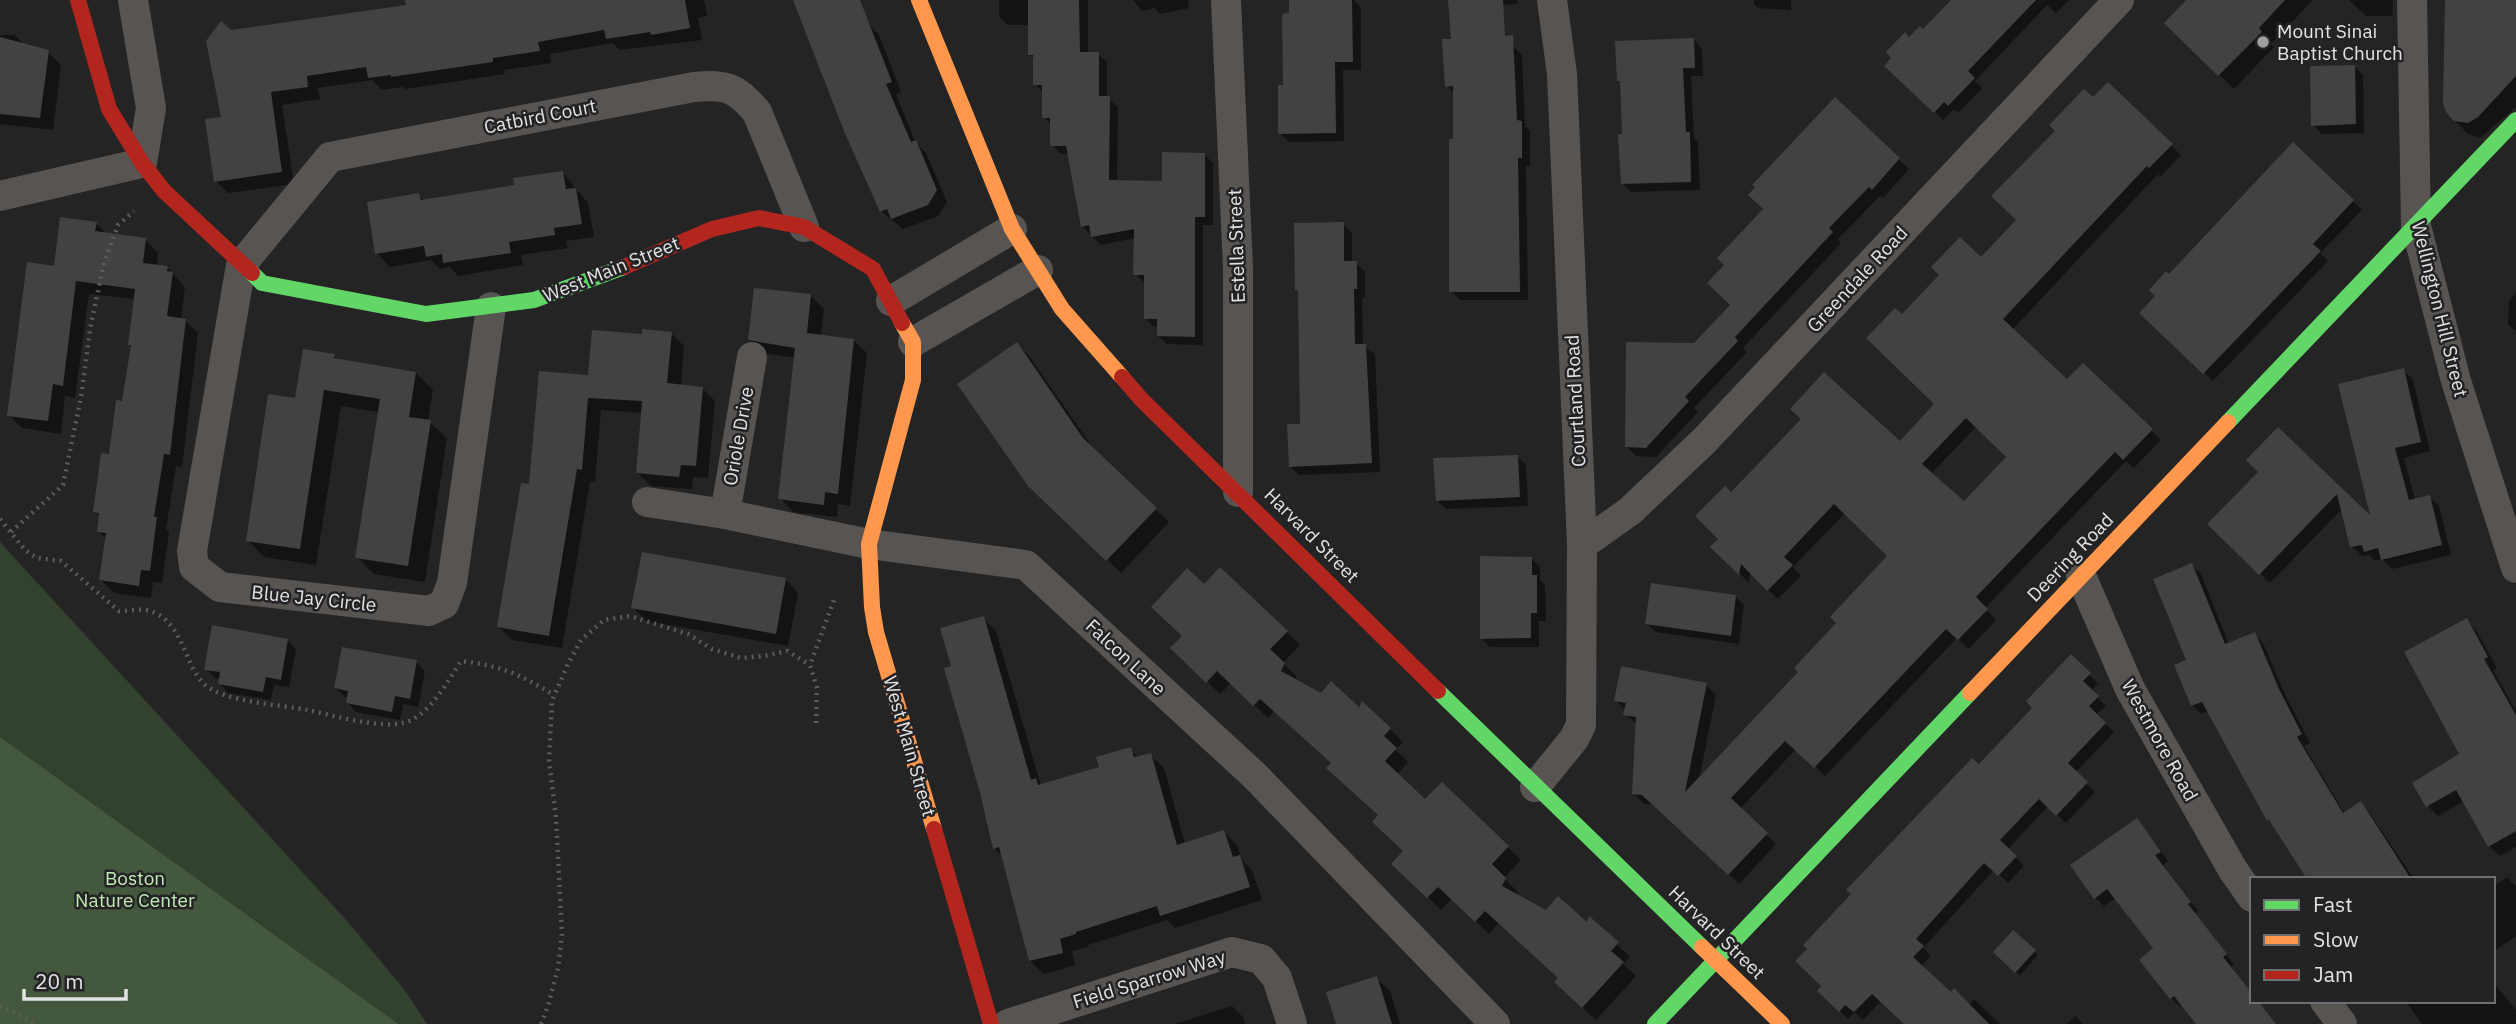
<svg xmlns="http://www.w3.org/2000/svg" width="2516" height="1024" font-family="'IBM Plex Sans',sans-serif">
<style>
.green{fill:#33422e}
.forest{fill:#43583c}
.shadow{fill:#0007;fill-rule:evenodd}
.building{fill:#424242;fill-rule:evenodd}
.lines{fill:none;stroke-linecap:round;stroke-linejoin:round}
.path{stroke:#5e5b5a;stroke-width:4.5;stroke-dasharray:2 5;stroke-linecap:butt}
.street{stroke:#585451;stroke-width:30}
.fast{stroke:#63d668;stroke-width:16}
.slow{stroke:#ff974d;stroke-width:16}
.jam{stroke:#b3261e;stroke-width:16}
.poi-dot{fill:#a0a0a1;stroke:#232325;stroke-width:2.5}
.labels{text-anchor:middle;dominant-baseline:central;stroke-width:5;stroke-linejoin:round;paint-order:stroke}
.poi-label{font-size:19px;fill:#e3e2e4;stroke:#232325;text-anchor:start}
.street-label{font-size:19px;fill:#e3e2e4;stroke:#232325}
.park-label{font-size:19px;fill:#c0eab1;stroke:#232325}
</style>
<rect width="100%" height="100%" fill="#242424"/>
<polygon class="green" points="0,542 348,922 404,989 427,1024 0,1024"/>
<polygon class="forest" points="0,737 398,1024 0,1024"/>
<g class="shadow">
<polygon points="423,0 704,0 707,16 698,18 702,40 620,50 612,43 550,54 551,63 504,70 505,74 405,89 403,87 382,90 372,80 318,88 320,99 282,105 294,184 228,193 216,181 231,32 408,7"/>
<polygon points="795,0 857,0 868,24 879,35 901,92 896,95 916,143 926,153 947,202 938,216 903,229 881,211"/>
<polygon points="999,0 1088,0 1088,54 1098,54 1107,62 1107,98 1118,107 1117,182 1164,182 1204,154 1213,163 1213,225 1203,225 1203,345 1167,344 1158,336 1158,327 1154,327 1145,318 1145,283 1135,274 1135,238 1101,245 1082,226 1069,154 1061,154 1052,145 1052,125 1044,117 1044,93 1035,84 1035,60 1029,55 1029,25 1008,25 999,17"/>
<polygon points="1133,0 1188,0 1189,8 1160,14 1155,8 1142,11"/>
<polygon points="1290,0 1354,0 1361,7 1361,70 1343,70 1344,141 1289,142 1280,133"/>
<polygon points="1452,0 1517,0 1518,4 1459,6"/>
<polygon points="1754,0 1791,0 1791,10 1758,8 1754,4"/>
<polygon points="1954,0 2069,0 2056,13 2047,5 1975,81 1982,88 1958,113 1954,109 1943,120 1886,66 1909,39 1923,32"/>
<polygon points="2189,0 2313,0 2271,44 2274,47 2234,89 2166,23"/>
<polygon points="2349,0 2393,0 2392,16 2366,16"/>
<polygon points="2446,0 2516,0 2516,107 2480,138 2468,134 2452,118"/>
<polygon points="0,35 15,35 25,46 48,52 61,65 53,130 0,124"/>
<polygon points="1694,40 1702,49 1703,76 1691,76 1694,138 1698,142 1700,190 1631,192 1622,183 1622,84 1619,80"/>
<polygon points="1513,46 1522,55 1525,126 1530,131 1530,166 1526,166 1528,300 1460,300 1451,291 1455,94 1447,86"/>
<polygon points="2354,66 2363,75 2364,133 2322,134 2313,125"/>
<path d="M2108,84l73,71 -21,22 -2,-3 -146,156 55,52 16,-17 78,75 -27,28 -8,-7 -141,147 11,12 -27,29 -12,-11 -132,138 -29,-27 -56,60 36,35 -37,40 -85,-80h-10l-10,-10 3,-70 -12,-10 1,-3 -10,-11 90,-15 10,10 -17,85 102,-108 89,-115 -45,-44 -52,54 8,9 -23,23 -28,-27 -1,11 -36,-36 8,-8 10,-45 169,-50 37,-40 -35,-87 79,-57 37,-40 75,-121zM1976,427l32,31 -44,45 -33,-29z"/>
<polygon points="1835,99 1909,169 1883,198 1880,196 1838,239 1841,243 1743,348 1747,352 1694,408 1698,412 1656,457 1636,456 1626,446 1695,345 1732,305 1726,265"/>
<polygon points="2293,144 2362,210 2320,253 2328,261 2213,381 2141,313 2158,296 2169,277"/>
<polygon points="563,173 588,203 594,237 566,241 568,248 521,255 523,265 458,276 450,267 440,269 431,260 390,267 377,253 419,195 425,202 516,187"/>
<polygon points="96,223 107,235 145,240 158,253 157,266 167,267 185,287 181,320 185,320 198,333 182,467 176,466 166,529 169,532 162,583 153,582 151,598 114,593 101,580 107,540 99,532 101,517 95,511 123,403 132,347 129,344 135,299 89,294 75,398 65,396 61,434 22,428 9,415 56,268"/>
<polygon points="1343,224 1352,233 1352,263 1356,263 1365,272 1365,297 1362,298 1363,346 1375,354 1380,472 1299,475 1290,466 1302,425 1300,292 1297,289"/>
<polygon points="2516,293 2516,332 2508,324 2509,301"/>
<polygon points="811,296 824,309 821,336 853,340 867,353 850,506 838,504 837,517 793,512 780,498 796,358 763,353 750,340"/>
<polygon points="671,333 684,346 681,386 702,388 715,401 708,478 693,477 692,489 651,486 638,473 643,413 601,410 595,482 590,482 562,648 512,640 499,627 531,486 590,377 643,336"/>
<polygon points="1017,344 1030,357 1095,451 1169,522 1121,573 1043,499"/>
<polygon points="334,356 339,361 416,373 433,390 428,421 447,438 425,582 374,574 357,557 379,412 341,406 316,565 264,557 248,540 296,400"/>
<polygon points="2403,370 2413,380 2430,451 2404,458 2415,500 2429,497 2439,506 2451,555 2392,569 2382,559 2375,561 2369,555 2362,556 2352,546 2343,508 2270,583 2209,524 2260,472 2279,429 2373,520"/>
<polygon points="1517,456 1526,465 1528,506 1446,509 1437,501"/>
<polygon points="1531,558 1540,567 1540,580 1545,585 1546,621 1539,621 1539,647 1490,647 1481,638"/>
<polygon points="2192,565 2201,574 2229,645 2255,634 2263,643 2287,699 2310,743 2304,746 2345,814 2361,803 2369,812 2414,879 2309,879 2277,829 2268,820 2208,711 2201,714 2192,705 2188,661"/>
<polygon points="785,579 798,593 788,646 646,621 633,607"/>
<polygon points="1204,587 1287,632 1300,645 1283,663 1297,677 1296,681 1321,695 1360,710 1363,704 1390,729 1403,742 1396,750 1408,762 1397,775 1425,802 1442,784 1521,860 1504,878 1518,892 1517,896 1546,912 1587,925 1617,944 1630,957 1623,964 1636,976 1596,1020 1569,995 1560,978 1499,923 1489,934 1452,898 1441,910 1394,863 1405,852 1380,816 1332,764 1274,711 1268,718 1231,683 1220,694 1173,648 1184,637"/>
<polygon points="1736,597 1744,605 1739,644 1656,632 1647,624"/>
<polygon points="983,618 996,631 1041,786 1101,768 1130,749 1139,758 1150,755 1164,768 1185,844 1224,832 1237,845 1242,860 1252,870 1262,900 1175,928 1167,920 1088,945 1088,947 1072,951 1075,965 1044,974 1030,961 1004,858 994,848 954,668"/>
<polygon points="2466,620 2476,630 2497,668 2493,670 2516,711 2516,847 2500,856 2489,846 2464,801 2438,816 2428,806 2414,783 2461,755"/>
<polygon points="288,641 296,650 289,687 274,685 271,700 228,693 220,684 220,679 215,678 206,669"/>
<polygon points="2071,657 2098,683 2091,691 2106,706 2096,715 2114,732 2075,773 2095,792 2066,823 2048,806 2008,849 2024,866 2008,883 1994,870 1923,948 1931,956 1921,966 1951,994 1968,1005 1974,999 2000,1024 1906,1024 1881,1001 1863,1020 1855,1012 1848,1019 1820,991 1979,767 2035,708"/>
<polygon points="416,662 425,671 418,707 403,704 400,720 356,712 348,703 349,697 345,697 336,688"/>
<polygon points="2137,820 2168,861 2163,865 2198,911 2195,914 2234,964 2231,966 2252,1001 2276,1024 2199,1024 2183,1004 2180,1006 2171,998 2156,948 2116,898 2104,906 2095,897"/>
<polygon points="2507,877 2516,887 2516,936 2493,952 2493,887"/>
<polygon points="2014,932 2038,955 2020,975 1995,952"/>
<polygon points="1376,978 1390,991 1400,1024 1337,1024"/>
<polygon points="2493,982 2516,1010 2516,1024 2422,1024 2406,1001 2493,1001"/>
<polygon points="1232,1006 1243,1017 1245,1024 1175,1024"/>
<polygon points="2075,1016 2083,1024 2067,1024"/>
</g>
<g class="building">
<polygon points="405,0 685,0 690,28 651,35 650,32 606,39 604,30 538,42 540,51 493,58 493,62 391,77 391,75 368,78 366,67 307,76 308,87 271,92 282,172 214,182 205,119 221,117 206,41 221,21 231,30 406,5"/>
<polygon points="793,0 860,0 892,82 886,84 911,142 916,140 937,190 928,205 891,219 887,209 880,212 844,131"/>
<polygon points="1028,0 1079,0 1080,52 1099,52 1099,96 1110,96 1109,180 1162,181 1162,152 1205,153 1205,217 1195,217 1195,337 1157,336 1157,319 1144,319 1144,275 1133,275 1134,229 1091,237 1089,225 1081,227 1066,146 1050,146 1050,118 1042,118 1042,85 1033,85 1033,55 1028,55"/>
<polygon points="1289,0 1352,0 1353,62 1335,62 1336,133 1278,134 1278,85 1283,85 1282,14 1289,13"/>
<polygon points="1448,0 1503,0 1505,36 1513,35 1517,120 1522,121 1522,158 1518,158 1520,292 1449,292 1449,139 1453,139 1453,86 1445,87 1442,39 1451,39"/>
<polygon points="1951,0 2036,0 1968,71 1975,78 1948,106 1944,102 1934,113 1884,66 1891,58 1886,52 1905,32 1909,37 1920,26 1923,29"/>
<polygon points="2186,0 2285,0 2259,28 2262,32 2218,76 2164,23"/>
<polygon points="2445,0 2516,0 2516,76 2478,117 2468,123 2454,121 2446,112 2443,104"/>
<polygon points="0,37 49,50 40,118 0,114"/>
<polygon points="1694,38 1695,68 1683,68 1686,132 1690,132 1691,182 1621,184 1618,134 1622,134 1620,81 1617,81 1615,41"/>
<polygon points="2355,65 2356,124 2311,126 2310,66"/>
<path d="M2108,82l65,62 -24,24 -2,-2 -144,153 64,60 16,-16 70,66 -30,31 -8,-8 -139,145 12,12 -30,31 -12,-11 -132,139 -29,-27 -54,57 37,35 -40,42 -86,-80 -10,-1 4,-77 -13,-2 3,-12 -12,-2 7,-35 86,17 -22,109 113,-120 -4,-4 42,-45 -6,-6 57,-61 -53,-52 -50,53 9,8 -26,26 -26,-27 -2,11 -29,-28 8,-8 -23,-23 30,-30 6,6 70,-73 -11,-10 34,-37 76,69 34,-37 -68,-66 29,-30 7,6 37,-39 -8,-8 29,-30 21,20 35,-37 -25,-24 64,-65 -6,-6 35,-36 9,8zM1966,418l40,39 -42,44 -42,-37z"/>
<polygon points="1835,97 1900,158 1872,190 1869,187 1829,228 1833,232 1735,337 1738,341 1685,397 1689,401 1646,448 1625,447 1626,342 1694,343 1730,305 1707,283 1724,265 1717,258 1763,209 1748,195 1755,187 1752,185"/>
<polygon points="2293,142 2354,200 2313,244 2321,251 2203,374 2139,313 2155,296 2149,290 2166,271 2169,274"/>
<polygon points="563,171 566,189 576,188 582,224 554,228 555,235 509,242 511,253 443,263 442,254 426,257 424,246 375,254 367,202 419,193 421,200 514,185 513,178"/>
<polygon points="60,217 97,222 95,231 146,238 143,263 168,266 167,271 173,272 167,316 186,319 170,455 164,454 154,517 157,517 150,571 141,570 139,586 99,580 106,533 97,532 99,513 93,512 101,453 109,454 116,400 122,401 131,345 128,345 135,289 76,281 63,386 53,384 48,421 7,416 27,262 54,266"/>
<polygon points="1344,222 1344,261 1357,261 1357,289 1354,289 1355,344 1366,344 1372,463 1289,467 1287,424 1300,424 1298,290 1295,290 1294,223"/>
<polygon points="754,288 811,294 807,333 854,339 838,494 825,492 824,505 778,499 795,348 748,340"/>
<polygon points="642,329 672,332 667,383 703,387 696,466 681,465 679,477 636,473 642,401 588,398 582,470 577,469 549,636 497,627 521,483 529,484 539,371 588,375 592,330 642,334"/>
<polygon points="1017,342 1083,438 1157,508 1106,561 1028,486 957,384"/>
<polygon points="303,349 335,354 334,358 416,372 409,417 431,420 408,566 355,558 380,399 324,390 300,549 246,541 268,394 295,398"/>
<polygon points="2404,368 2421,442 2395,448 2409,500 2430,495 2442,545 2381,560 2378,548 2364,552 2362,545 2350,547 2337,494 2259,575 2207,524 2258,472 2246,460 2278,427 2370,515 2338,384"/>
<polygon points="1518,455 1520,497 1436,501 1433,458"/>
<polygon points="642,552 786,578 776,634 631,608"/>
<polygon points="1480,556 1532,557 1532,575 1537,575 1537,613 1531,613 1531,638 1480,639"/>
<polygon points="2192,563 2225,644 2255,632 2279,689 2302,734 2297,737 2343,813 2361,801 2411,879 2307,879 2269,820 2267,821 2202,702 2191,706 2174,665 2186,660 2153,579"/>
<polygon points="1220,567 1288,631 1270,649 1285,663 1281,671 1321,693 1331,681 1359,707 1362,701 1391,728 1384,736 1397,748 1385,761 1425,799 1442,782 1509,846 1492,864 1506,878 1502,886 1546,910 1558,896 1587,922 1589,916 1619,942 1611,951 1624,962 1582,1008 1554,982 1558,978 1485,911 1475,922 1438,887 1427,898 1391,864 1403,851 1372,822 1378,815 1326,768 1331,763 1260,699 1253,706 1217,671 1206,683 1170,648 1182,636 1151,607 1187,568 1204,584"/>
<polygon points="1651,583 1736,595 1731,636 1645,624"/>
<polygon points="984,616 1031,780 1036,778 1038,785 1099,767 1096,757 1131,747 1134,757 1151,753 1177,845 1224,830 1233,857 1240,855 1250,887 1160,916 1157,906 1076,932 1076,934 1060,939 1063,953 1029,961 999,847 993,849 980,793 944,668 951,666 940,628"/>
<polygon points="2467,618 2488,657 2484,659 2516,715 2516,831 2488,847 2456,790 2426,807 2412,783 2459,754 2404,652"/>
<polygon points="212,625 288,639 281,680 266,677 263,692 218,684 220,672 204,670"/>
<polygon points="342,647 417,660 410,699 395,696 392,712 346,703 348,691 334,688"/>
<polygon points="2071,654 2091,673 2083,681 2099,696 2089,706 2106,723 2068,763 2088,782 2056,816 2039,799 2000,840 2017,856 1998,876 1984,863 1916,939 1924,946 1913,957 1951,992 1954,988 1989,1024 1904,1024 1872,994 1854,1012 1845,1005 1839,1012 1817,991 1821,986 1795,961 1807,949 1803,945 1851,894 1846,890 1972,758 1979,764 2032,708 2026,701"/>
<polygon points="2137,818 2161,852 2155,855 2191,902 2188,904 2227,954 2223,957 2252,993 2252,1001 2258,1001 2276,1024 2196,1024 2174,996 2170,999 2139,960 2153,948 2107,889 2094,899 2070,865"/>
<polygon points="2013,930 2036,950 2015,973 1993,952"/>
<polygon points="1377,976 1392,1024 1336,1024 1326,992"/>
</g>
<g class="lines">
<g class="path">
<path d="M0,519l25,31 12,8 24,3 58,50c9,0 19,-2 27,-1 37,8 36,51 58,74 19,18 78,21 104,26 23,5 73,19 95,13 26,-6 44,-41 58,-62 41,5 58,13 93,34"/>
<polyline points="11,532 63,485 81,397 90,329 104,263 118,225 134,211"/>
<polyline points="816,723 817,688 810,665 834,600"/>
<polyline points="0,1006 37,1024"/>
<polyline points="541,1024 548,1006 558,968 562,934 556,817 549,761 552,701 567,666 581,640 604,620 630,616 688,634 712,649 741,658 764,656 787,651 810,665"/>
</g>
<g class="street">
<polyline points="1226,0 1238,268 1238,492"/>
<polyline points="2412,0 2416,226 2456,381 2516,568"/>
<polyline points="0,196 142,163 151,108 133,0"/>
<polyline points="891,301 1012,229"/>
<path d="M491,307l-39,276 -8,21 -15,7 -209,-24 -26,-20 -2,-16 49,-286 89,-108 364,-70c33,-3 41,0 63,25l47,115"/>
<polyline points="913,342 1038,270"/>
<polyline points="647,502 725,514 869,544 1026,565 1255,776 1495,1024"/>
<polyline points="725,514 752,357"/>
<polyline points="1582,545 1630,511 1704,441 2119,0"/>
<polyline points="2081,576 2130,689 2233,870 2252,897"/>
<polyline points="1535,787 1574,739 1581,725 1582,545 1562,74 1552,0"/>
<polyline points="2325,1001 2342,1024"/>
<polyline points="1008,1024 1232,952 1261,959 1277,978 1292,1024"/>
</g>
<g class="fast">
<polyline points="252,273 262,283 426,314 534,300 624,267"/>
<polyline points="2228,422 2516,120"/>
<polyline points="1438,691 1702,947"/>
<polyline points="1655,1024 1970,693"/>
</g>
<g class="slow">
<polyline points="919,0 1012,229 1062,309 1122,377"/>
<polyline points="902,323 913,342 913,380 869,544 872,607 876,632 934,829"/>
<polyline points="1970,693 2228,422"/>
<polyline points="1702,947 1782,1024"/>
</g>
<g class="jam">
<polyline points="78,0 109,109 142,163 164,191 252,273"/>
<polyline points="624,267 712,229 759,218 804,227 873,269 902,323"/>
<polyline points="1122,377 1141,399 1438,691"/>
<polyline points="934,829 991,1024"/>
</g>
</g>
<circle class="poi-dot" cx="2263" cy="42" r="7"/>
<g class="labels">
<g class="poi-label">
<text x="2277" y="31">Mount Sinai<tspan x="2277" dy="22">Baptist Church</tspan></text>
</g>
<g class="street-label">
<text transform="translate(540 116) rotate(-11)">Catbird Court</text>
<text transform="translate(1236 246) rotate(-92)">Estella Street</text>
<text transform="translate(611 269) rotate(-22)">West Main Street</text>
<text transform="translate(1857 279) rotate(-47)">Greendale Road</text>
<text transform="translate(2440 309) rotate(76)">Wellington Hill Street</text>
<text transform="translate(1575 401) rotate(-93)">Courtland Road</text>
<text transform="translate(738 436) rotate(-80)">Oriole Drive</text>
<text transform="translate(1312 535) rotate(45)">Harvard Street</text>
<text transform="translate(2070 557) rotate(-46)">Deering Road</text>
<text transform="translate(314 598) rotate(6)">Blue Jay Circle</text>
<text transform="translate(1126 657) rotate(43)">Falcon Lane</text>
<text transform="translate(2160 740) rotate(61)">Westmore Road</text>
<text transform="translate(910 746) rotate(74)">West Main Street</text>
<text transform="translate(1717 932) rotate(44)">Harvard Street</text>
<text transform="translate(1149 979) rotate(-17)">Field Sparrow Way</text>
</g>
<g class="park-label">
<text x="135" y="878">Boston<tspan x="135" dy="22">Nature Center</tspan></text>
</g>
</g>
<rect x="2250" y="877" width="245" height="126" fill="#232325" stroke="#706f71" stroke-width="2"/>
<rect x="2264" y="900" width="35" height="10" fill="#63d668" stroke="#706f71" stroke-width="2"/>
<text x="2313" y="912" font-size="21" fill="#e3e2e4">Fast</text>
<rect x="2264" y="935" width="35" height="10" fill="#ff974d" stroke="#706f71" stroke-width="2"/>
<text x="2313" y="947" font-size="21" fill="#e3e2e4">Slow</text>
<rect x="2264" y="970" width="35" height="10" fill="#b3261e" stroke="#706f71" stroke-width="2"/>
<text x="2313" y="982" font-size="21" fill="#e3e2e4">Jam</text>
<path d="M24 989v10h102v-10" fill="none" stroke="#e3e2e4" stroke-width="3.5"/>
<text x="35" y="989" font-size="21" fill="#e3e2e4" stroke="#232325" stroke-width="5" paint-order="stroke">20 m</text>
</svg>
